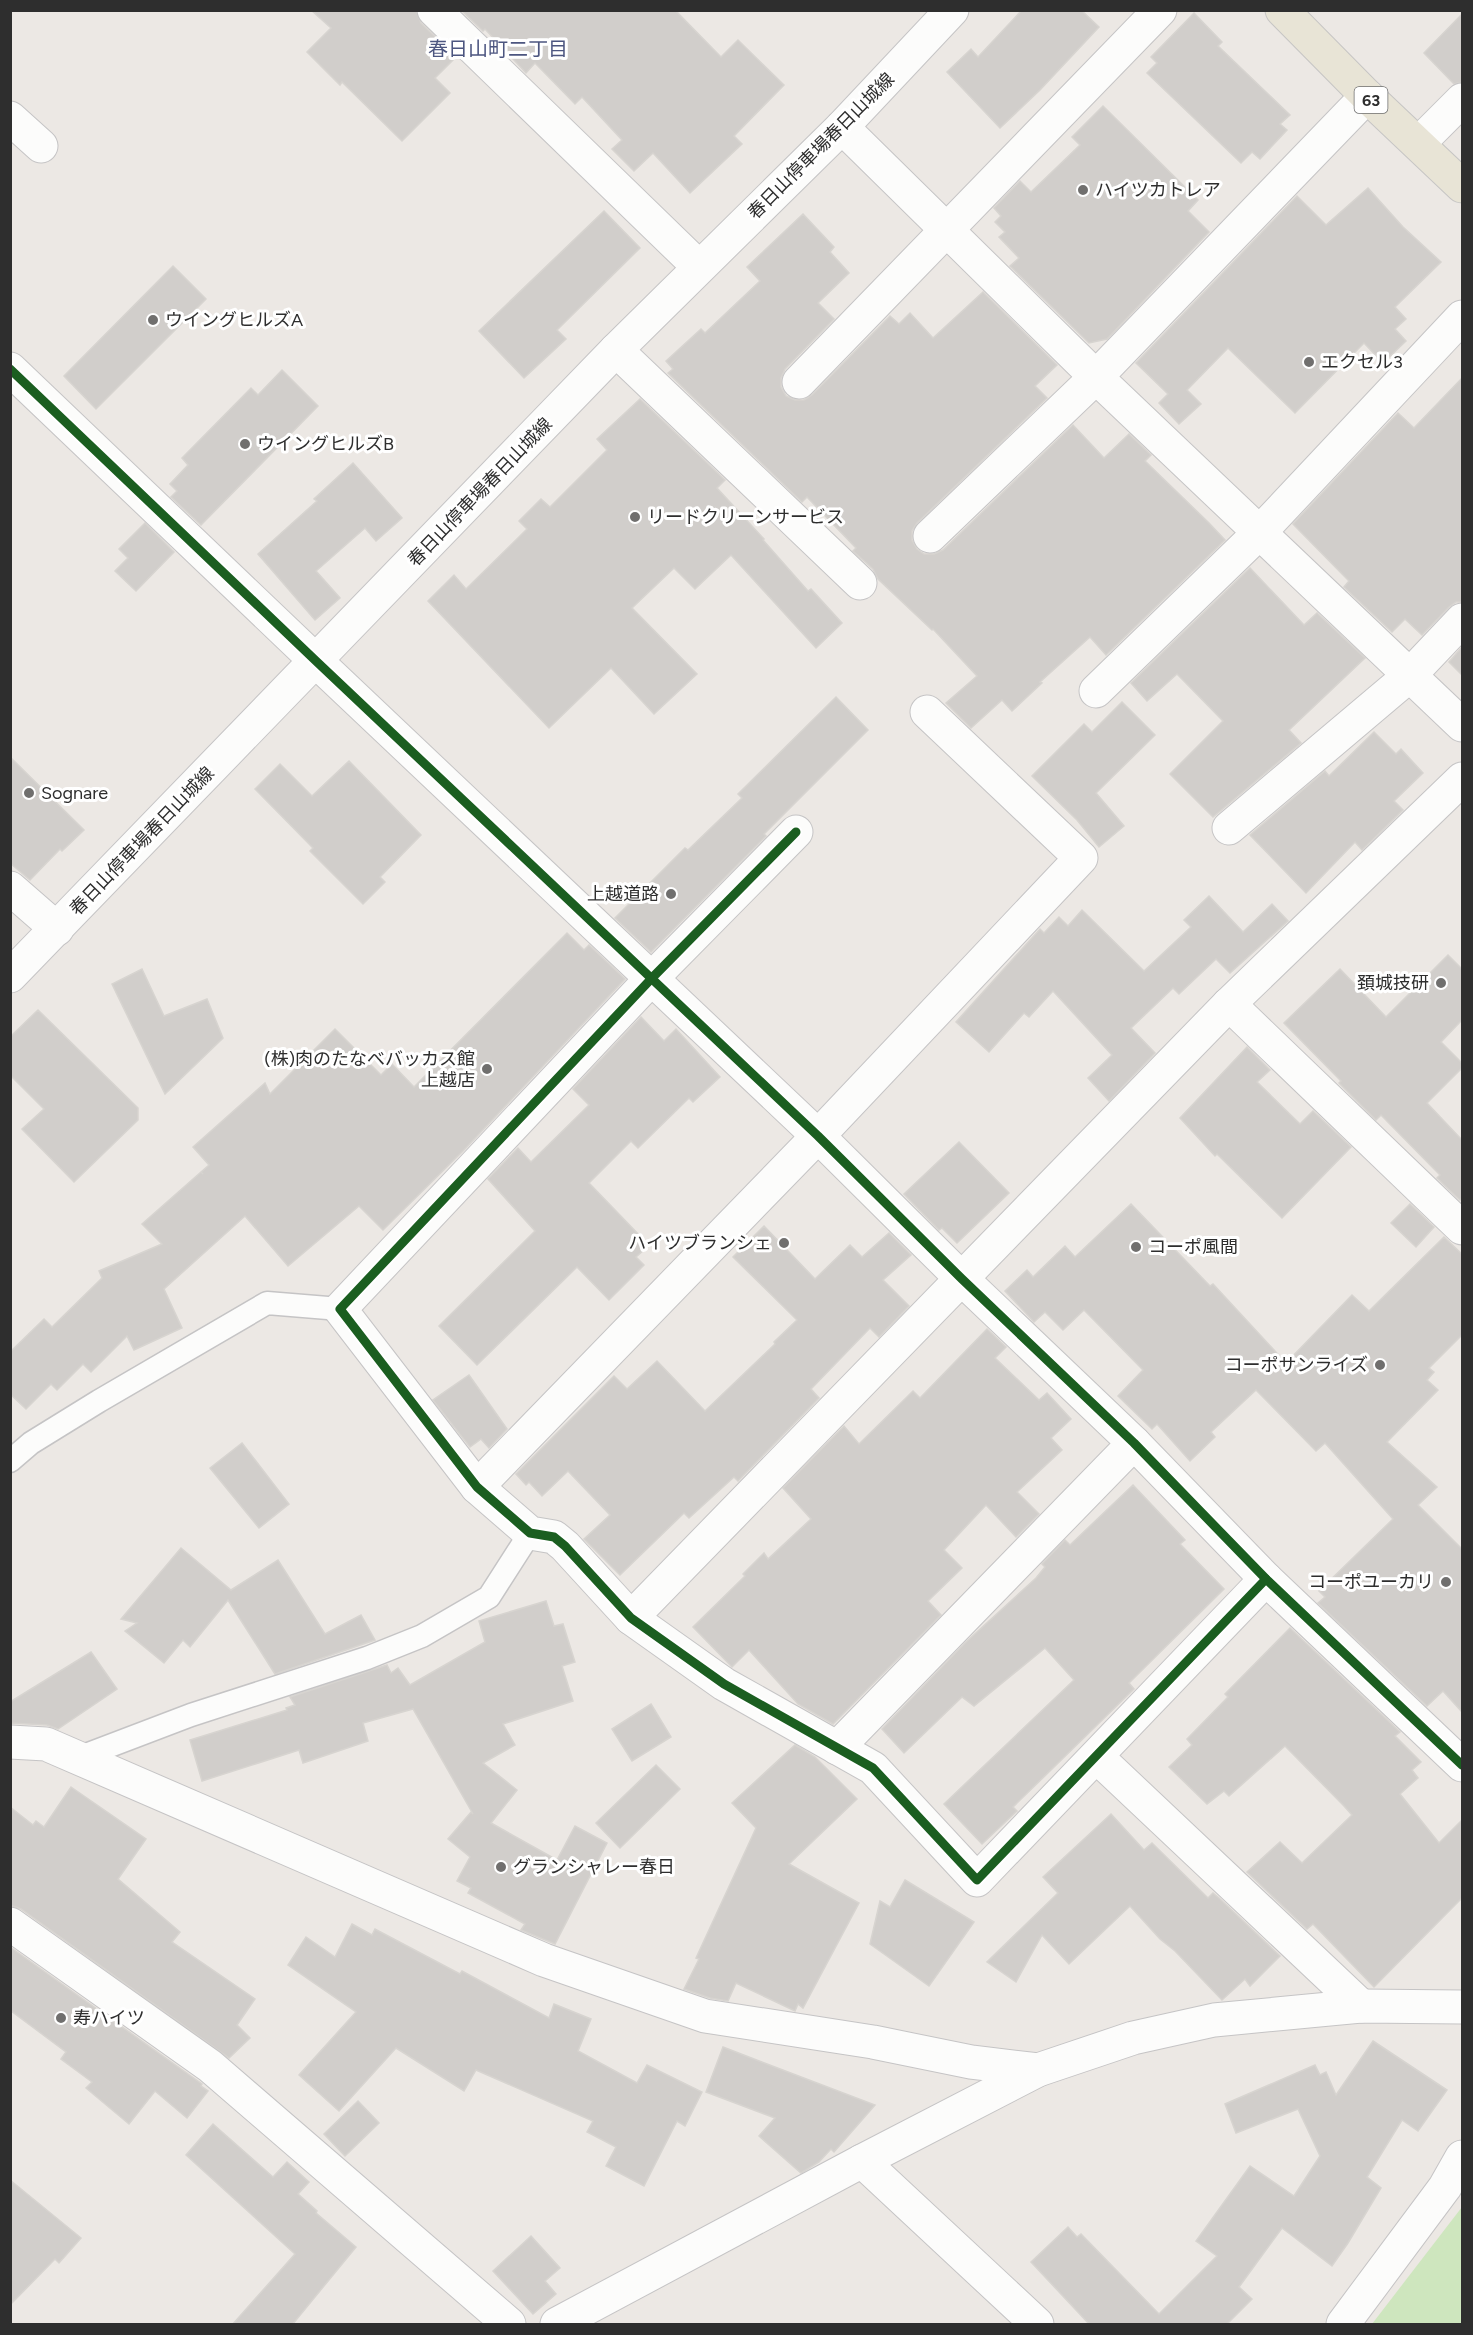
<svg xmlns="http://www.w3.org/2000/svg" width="1473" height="2335" font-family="Figtree,'Noto Sans JP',sans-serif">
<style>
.green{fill:#cee6be}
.building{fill:#d1cecb;stroke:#d7d4d0;stroke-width:1.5}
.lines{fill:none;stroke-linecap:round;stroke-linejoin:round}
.service-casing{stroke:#c5c4c5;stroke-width:25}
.minor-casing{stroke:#c5c4c5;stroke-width:35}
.tertiary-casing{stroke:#c5c4c5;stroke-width:35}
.secondary-casing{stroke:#c5c4c5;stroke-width:35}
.primary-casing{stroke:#c6c5c4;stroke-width:35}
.service{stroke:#fcfcfb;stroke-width:22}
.minor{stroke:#fcfcfb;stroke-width:33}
.tertiary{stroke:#fcfcfb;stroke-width:33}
.secondary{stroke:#fcfcfb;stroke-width:33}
.primary{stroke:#e8e4d6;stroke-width:33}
.cycleway-casing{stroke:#fff;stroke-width:13}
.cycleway{stroke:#1b5e20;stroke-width:9}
.poi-dot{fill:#706f6e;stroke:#fff;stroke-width:2}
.labels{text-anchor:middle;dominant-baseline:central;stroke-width:6;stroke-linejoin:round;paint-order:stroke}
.shield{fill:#fff;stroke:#6d6d6d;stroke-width:1.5}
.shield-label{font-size:16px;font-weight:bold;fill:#2e2e2e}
.street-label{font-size:18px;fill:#2e2e2e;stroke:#fff}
.poi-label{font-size:18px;fill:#2e2e2e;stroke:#fff;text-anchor:start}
.neighbourhood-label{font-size:20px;fill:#4d5680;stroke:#fff}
</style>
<rect width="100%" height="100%" fill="#ece8e4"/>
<polygon class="green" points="1462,2207 1462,2324 1372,2324"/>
<g class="building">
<polygon points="311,10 416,10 421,23 456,57 435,78 450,93 402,141 342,82 340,85 307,52 331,28"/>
<polygon points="461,10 675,10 721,57 738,40 784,85 734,136 742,144 690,193 653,153 634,171 612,149 622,140 582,97 575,104 535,63 526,73 485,29 483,31"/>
<polygon points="1022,10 1081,10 1099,27 1040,90 1000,128 947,72 971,49 978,57"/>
<polygon points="1194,13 1222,42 1218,46 1290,115 1280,124 1287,130 1260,159 1252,152 1241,163 1147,73 1157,63 1151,57"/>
<polygon points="1462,14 1462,82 1454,84 1424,53"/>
<polygon points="1103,106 1198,200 1188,211 1209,232 1107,339 1089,343 1010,266 1019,258 999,237 1005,232 995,222 1001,216 994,208 1020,181 1031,192 1080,145 1072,137"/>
<polygon points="1368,188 1403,227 1441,262 1395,307 1406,319 1395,329 1406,341 1383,363 1364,343 1295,413 1228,348 1187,390 1201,404 1179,424 1159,403 1168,394 1136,363 1297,196 1326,225"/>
<polygon points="604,211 640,248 557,330 566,339 524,378 479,331"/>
<polygon points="803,214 834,247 830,252 849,273 818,303 834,319 785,369 781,378 781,387 786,396 795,400 804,400 812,395 890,316 899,324 910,313 933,338 983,292 1057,365 1035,386 1047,398 917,523 912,531 912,540 917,549 924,554 934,554 943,550 1073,425 1104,458 1129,434 1151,455 1145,461 1209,523 1225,540 1106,655 1090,637 1040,682 1042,683 1012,711 1002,700 971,728 946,703 977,676 933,629 932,630 878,579 873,569 853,551 856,548 807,497 802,502 668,373 673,369 666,361 701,329 705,333 760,281 747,267"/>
<polygon points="173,266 206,299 96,409 64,376"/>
<polygon points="282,370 318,406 201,525 171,497 177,491 170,484 188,465 182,458 251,388 258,395"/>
<polygon points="1462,378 1462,602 1456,602 1449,607 1422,635 1405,619 1392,632 1344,587 1349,581 1293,524 1398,413 1414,428"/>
<polygon points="640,399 725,480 717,488 764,539 763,540 808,591 811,589 842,623 816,648 731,555 695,589 674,568 632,608 697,674 654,714 611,668 549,728 428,601 454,575 466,589 527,529 519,521 541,499 550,507 607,450 597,439"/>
<polygon points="353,463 402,518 376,541 365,528 316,571 340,598 315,620 258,554 317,501 314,499"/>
<polygon points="145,523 174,552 136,591 115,571 128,558 119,549"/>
<polygon points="1250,568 1304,625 1317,613 1365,658 1289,730 1301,743 1213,817 1170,774 1223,721 1177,674 1147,701 1131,683"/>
<polygon points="1462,647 1462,675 1449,662"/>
<polygon points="836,697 868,730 764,834 766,836 651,952 615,918 685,848 688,850 742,798 738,794"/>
<polygon points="1122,702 1155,735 1096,793 1124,826 1099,847 1077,820 1032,776 1084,724 1092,732"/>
<polygon points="1374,732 1396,754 1401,749 1423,773 1394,801 1403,810 1362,850 1355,842 1306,893 1250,835 1325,771 1329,776"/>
<polygon points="10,757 84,830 62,851 60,849 30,880 10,863"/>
<polygon points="349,761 421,835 380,877 385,882 363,904 310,851 313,848 255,789 280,764 312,796"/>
<polygon points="1209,896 1243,932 1272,904 1288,921 1230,973 1216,959 1179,994 1173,988 1131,1028 1155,1053 1109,1101 1088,1078 1112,1055 1053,991 1029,1017 1024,1013 989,1052 956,1022 1040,929 1044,933 1059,917 1068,926 1082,910 1144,971 1191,927 1184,920"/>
<polygon points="567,933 584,950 589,945 625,979 463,1151 383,1230 359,1206 288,1266 245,1216 164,1289 182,1328 134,1350 127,1336 91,1372 83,1364 57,1390 51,1384 26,1409 10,1394 10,1352 44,1319 52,1327 102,1278 99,1271 162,1244 142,1224 201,1172 203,1174 201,1172 209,1165 193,1147 265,1083 270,1094 335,1029 381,1075 392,1064 414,1087"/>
<polygon points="1448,955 1462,969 1462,1020 1441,1042 1462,1063 1462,1068 1427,1103 1462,1140 1462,1198 1460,1200 1437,1178 1440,1175 1381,1115 1376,1120 1339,1083 1341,1081 1284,1023 1340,969 1386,1017"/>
<polygon points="142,969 164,1016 207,999 223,1038 165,1094 112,984"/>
<polygon points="38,1010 138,1108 138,1120 74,1182 22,1129 44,1109 10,1075 10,1037"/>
<polygon points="641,1017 664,1041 676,1029 720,1077 693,1102 689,1098 638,1148 631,1141 589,1183 643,1239 639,1243 645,1249 636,1257 644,1265 609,1300 577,1267 477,1365 439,1326 535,1231 488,1179 518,1148 531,1162 589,1105 573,1089"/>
<polygon points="1247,1047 1270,1070 1257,1082 1300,1124 1313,1111 1351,1147 1282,1218 1217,1154 1215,1156 1180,1118"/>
<polygon points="959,1142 1009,1193 957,1243 942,1228 939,1230 904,1194"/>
<polygon points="1131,1204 1210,1286 1213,1284 1286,1363 1352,1295 1369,1311 1444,1237 1462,1254 1462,1335 1429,1368 1434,1372 1427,1380 1438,1390 1387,1442 1437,1487 1418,1505 1462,1549 1462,1712 1443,1691 1427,1706 1318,1603 1325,1597 1319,1591 1393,1519 1325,1443 1316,1451 1256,1390 1211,1432 1215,1437 1190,1461 1157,1424 1152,1429 1118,1396 1143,1370 1084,1310 1063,1330 1045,1312 1034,1322 1005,1291 1027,1270 1033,1277 1065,1246 1075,1257"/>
<polygon points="1410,1204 1434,1227 1416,1247 1391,1223"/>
<polygon points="764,1226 815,1279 850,1245 862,1257 889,1233 911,1255 883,1280 909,1306 879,1337 870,1328 811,1389 819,1398 738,1481 734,1477 689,1518 684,1513 620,1575 584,1539 610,1515 568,1471 542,1496 529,1482 526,1485 516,1474 614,1376 627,1389 657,1361 705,1411 775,1344 774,1342 797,1320 733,1257"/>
<polygon points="987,1329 1006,1347 995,1358 1039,1400 1047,1393 1071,1419 1051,1438 1062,1450 1017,1492 1039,1514 1016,1537 986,1505 944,1550 962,1568 928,1601 941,1615 833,1724 798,1704 749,1650 732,1667 693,1627 745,1576 743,1574 764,1553 768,1559 811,1519 783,1488 844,1426 859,1444 913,1391 920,1398"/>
<polygon points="469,1375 507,1429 489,1448 481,1439 470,1447 433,1400"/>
<polygon points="242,1443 289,1504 259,1528 210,1468"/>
<polygon points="1133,1485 1185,1540 1180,1544 1224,1589 1129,1683 1134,1689 1013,1807 1017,1811 982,1844 944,1804 1074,1680 1045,1648 974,1706 962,1697 904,1753 882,1729 966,1642 1036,1578 1045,1567 1042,1564 1065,1540 1070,1545"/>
<polygon points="181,1548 231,1590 278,1560 325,1634 361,1615 375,1640 275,1674 228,1600 190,1647 183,1640 164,1663 125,1631 137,1623 121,1619"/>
<polygon points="546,1601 554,1626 563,1624 575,1662 562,1666 573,1701 503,1724 515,1745 483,1763 517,1790 491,1823 557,1860 575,1826 607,1843 555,1944 521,1930 525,1924 468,1893 471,1888 457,1881 470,1857 448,1839 471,1812 473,1814 413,1709 363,1723 368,1741 303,1763 299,1750 202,1781 190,1740 287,1710 286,1708 295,1705 290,1697 387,1665 391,1673 398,1668 410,1685 485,1642 479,1621"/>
<polygon points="1290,1628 1400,1732 1395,1736 1421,1762 1412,1770 1418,1778 1400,1794 1439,1843 1462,1820 1462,1898 1374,1987 1313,1924 1307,1929 1247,1872 1280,1842 1302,1863 1352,1815 1344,1806 1285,1746 1229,1796 1224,1791 1207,1804 1169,1767 1192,1745 1187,1739 1228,1697 1225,1694"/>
<polygon points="91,1652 117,1689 58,1729 47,1725 10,1723 10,1702"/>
<polygon points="651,1704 671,1737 632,1761 612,1729"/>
<polygon points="795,1745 815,1757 857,1799 789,1864 859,1903 803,2008 798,2004 795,2011 736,1983 728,2001 710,1998 684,1989 699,1959 696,1958 756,1828 732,1803"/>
<polygon points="656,1765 680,1789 620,1848 596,1823"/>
<polygon points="71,1787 146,1839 118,1879 180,1932 172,1942 255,1999 237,2025 250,2038 229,2058 21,1909 10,1905 10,1807 33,1825 36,1821 44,1827"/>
<polygon points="1111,1814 1144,1850 1152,1843 1208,1898 1213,1893 1219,1898 1280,1956 1250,1986 1245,1979 1222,2000 1175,1951 1160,1939 1130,1906 1069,1964 1042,1935 1016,1982 987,1962 1058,1893 1043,1877"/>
<polygon points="905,1880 974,1922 929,1986 870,1944 880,1901 890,1907"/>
<polygon points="352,1924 372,1935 375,1929 460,1974 462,1971 549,2018 554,2004 591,2019 578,2051 637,2083 647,2065 702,2092 685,2126 677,2121 644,2186 606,2166 616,2147 587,2132 593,2121 476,2070 464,2091 396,2048 339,2111 299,2075 356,2012 288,1965 306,1937 335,1957"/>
<polygon points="10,1947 202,2084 201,2086 208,2091 187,2118 155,2091 129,2124 86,2088 92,2082 61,2059 66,2052 10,2010"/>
<polygon points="1373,2041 1447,2090 1418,2131 1402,2120 1367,2177 1381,2188 1348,2243 1332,2266 1282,2228 1239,2287 1252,2299 1226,2325 1090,2325 1031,2262 1068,2227 1077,2237 1081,2234 1159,2314 1217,2256 1196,2241 1250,2166 1294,2196 1320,2156 1298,2109 1236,2133 1225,2104 1315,2065 1320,2075 1326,2072 1336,2095"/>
<polygon points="723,2047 767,2064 875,2105 834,2152 831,2149 819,2162 801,2173 759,2136 775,2118 706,2092"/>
<polygon points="358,2101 379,2123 345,2156 324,2134"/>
<polygon points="213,2124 273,2177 287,2162 309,2182 298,2194 317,2211 316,2213 356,2247 292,2325 232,2325 295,2254 186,2155"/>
<polygon points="10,2180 81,2238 59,2263 55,2259 10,2305"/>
<polygon points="531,2236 560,2268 545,2281 556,2294 533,2314 493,2271"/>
</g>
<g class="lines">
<defs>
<g id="service">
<polyline points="10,1461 31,1443 99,1401 267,1303 340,1309"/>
<polyline points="78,1758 191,1715 367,1658 422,1636 489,1597 530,1533"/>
</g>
<g id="minor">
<polyline points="434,10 699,267"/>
<polyline points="10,118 41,146"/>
<polyline points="842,127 1096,377 1462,725"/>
<polyline points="1419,143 1462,100"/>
<polyline points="616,350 860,583"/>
<polyline points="10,369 316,661 818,1136 962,1279 1134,1443 1266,1579 1462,1765"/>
<polyline points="799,382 1160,10"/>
<polyline points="930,536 1096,377 1367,96"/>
<polyline points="1096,691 1260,532 1462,317"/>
<polyline points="1229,828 1409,676 1462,620"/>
<polyline points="796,832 652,978 340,1309 477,1487 530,1533 554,1537 565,1546 631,1618 724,1684 873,1768 977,1880 1266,1579"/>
<polyline points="10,888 57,929"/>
<polyline points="1229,1004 1462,1228"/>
<polyline points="477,1487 818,1136 1081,858 927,712"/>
<polyline points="631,1618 1229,1004 1462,779"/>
<polyline points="10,1742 46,1744 544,1960 705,2016 873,2042 971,2062 1038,2070"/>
<polyline points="837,1748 1134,1443"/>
<polyline points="1097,1757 1361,2006"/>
<polyline points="10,1924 210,2066 509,2324"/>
<polyline points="862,2161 1037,2324"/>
<polyline points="1343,2324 1445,2187 1462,2157"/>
</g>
<polyline id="tertiary" points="557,2324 862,2161 1038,2070 1133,2038 1214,2020 1361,2006 1462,2007"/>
<polyline id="secondary" points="10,976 616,350 842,127 952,10"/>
<polyline id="primary" points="1282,10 1367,96 1462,186"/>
</defs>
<use href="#service" class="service-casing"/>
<use href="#minor" class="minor-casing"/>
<use href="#tertiary" class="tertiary-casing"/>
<use href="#secondary" class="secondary-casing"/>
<use href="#primary" class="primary-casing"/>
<use href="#service" class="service"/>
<use href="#minor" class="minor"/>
<use href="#tertiary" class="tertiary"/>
<use href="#secondary" class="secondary"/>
<use href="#primary" class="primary"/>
<defs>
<g id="cycleway">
<polyline points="10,369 316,661 818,1136 962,1279 1134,1443 1266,1579 1462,1765"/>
<polyline points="796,832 652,978 340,1309 477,1487 530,1533 554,1537 565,1546 631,1618 724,1684 873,1768 977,1880 1266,1579"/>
</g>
</defs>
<use href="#cycleway" class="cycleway-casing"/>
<use href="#cycleway" class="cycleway"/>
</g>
<g class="poi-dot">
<circle cx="1083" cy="190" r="6"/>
<circle cx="153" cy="320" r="6"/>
<circle cx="1309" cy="362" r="6"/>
<circle cx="245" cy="444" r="6"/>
<circle cx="635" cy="517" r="6"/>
<circle cx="29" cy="793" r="6"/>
<circle cx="671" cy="894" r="6"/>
<circle cx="1441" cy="983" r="6"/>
<circle cx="487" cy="1069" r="6"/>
<circle cx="784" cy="1243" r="6"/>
<circle cx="1136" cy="1247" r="6"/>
<circle cx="1380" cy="1365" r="6"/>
<circle cx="1446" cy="1582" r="6"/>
<circle cx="501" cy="1867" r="6"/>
<circle cx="61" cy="2018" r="6"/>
</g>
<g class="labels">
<rect class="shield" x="1354.5" y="87" width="33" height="26" rx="4.5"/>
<g class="shield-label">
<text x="1371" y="100">63</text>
</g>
<g class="street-label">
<text transform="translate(821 146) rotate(-45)">春日山停車場春日山城線</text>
<text transform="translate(480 492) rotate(-46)">春日山停車場春日山城線</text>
<text transform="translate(142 841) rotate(-46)">春日山停車場春日山城線</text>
</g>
<g class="poi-label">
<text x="1095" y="190">ハイツカトレア</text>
<text x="165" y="320">ウイングヒルズA</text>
<text x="1321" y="362">エクセル3</text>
<text x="257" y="444">ウイングヒルズB</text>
<text x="647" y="517">リードクリーンサービス</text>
<text x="41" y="793">Sognare</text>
<text x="659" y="894" text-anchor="end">上越道路</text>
<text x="1429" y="983" text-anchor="end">頚城技研</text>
<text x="475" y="1059" text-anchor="end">(株)肉のたなべバッカス館<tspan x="475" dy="21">上越店</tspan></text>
<text x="772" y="1243" text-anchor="end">ハイツブランシェ</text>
<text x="1148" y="1247">コーポ風間</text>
<text x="1368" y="1365" text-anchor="end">コーポサンライズ</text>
<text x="1434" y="1582" text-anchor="end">コーポユーカリ</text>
<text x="513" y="1867">グランシャレー春日</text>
<text x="73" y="2018">寿ハイツ</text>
</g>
<g class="neighbourhood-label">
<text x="498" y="49">春日山町二丁目</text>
</g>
</g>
<rect width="1473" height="2335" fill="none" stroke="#2e2e2e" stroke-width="24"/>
</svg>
